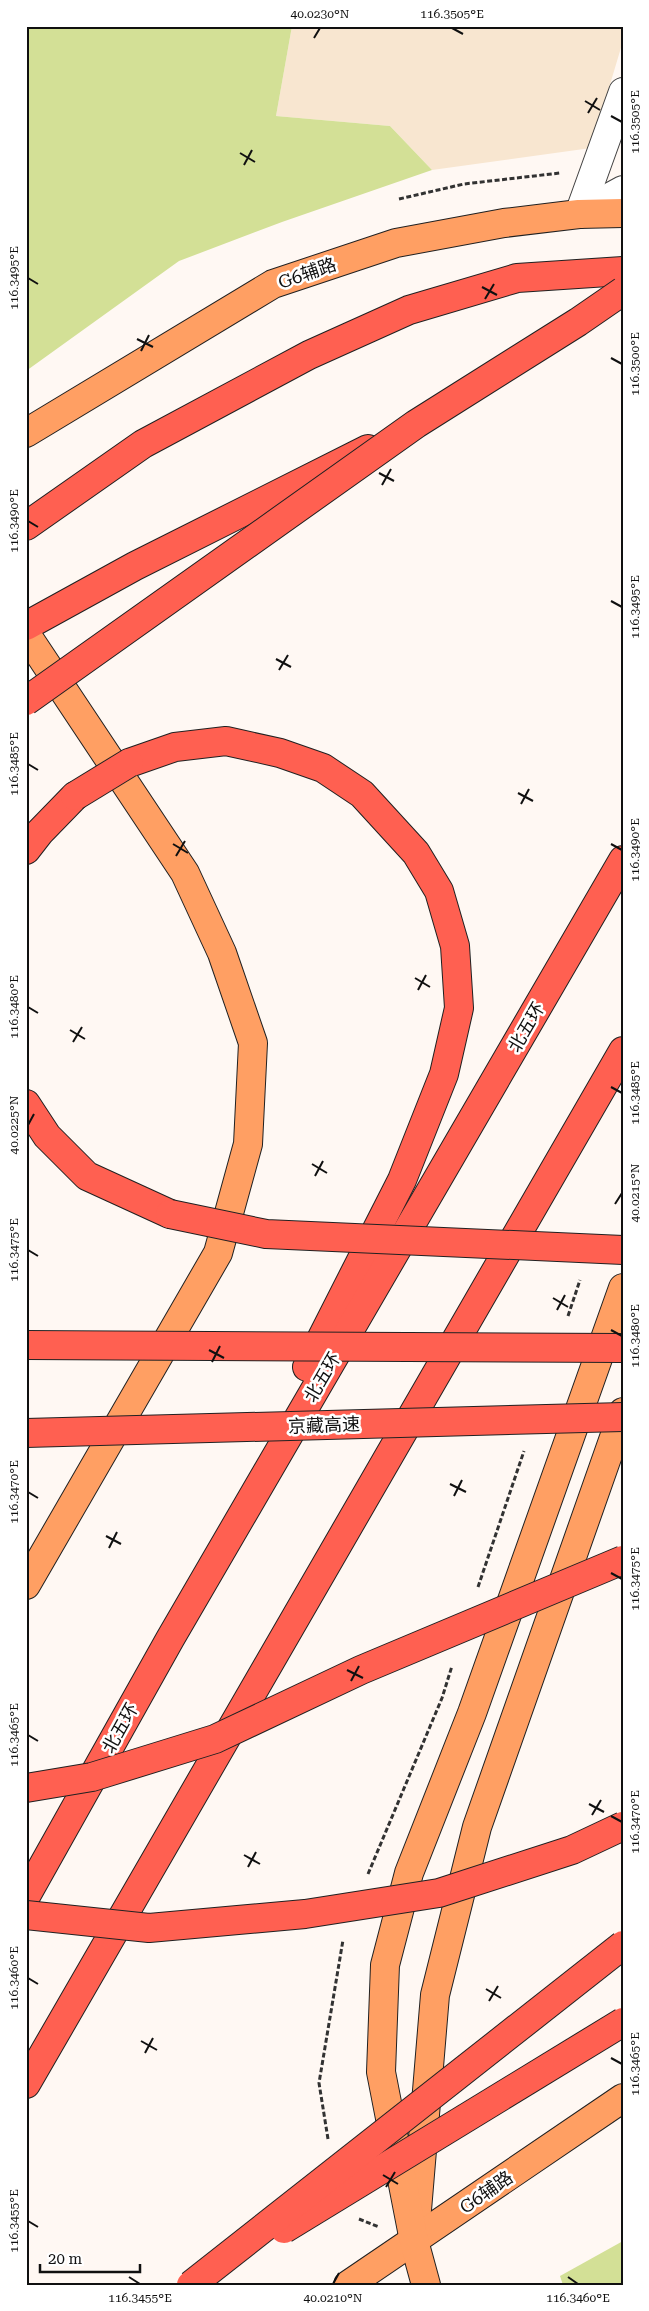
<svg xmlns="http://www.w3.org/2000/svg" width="649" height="2311" font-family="'Roboto Serif','Noto Sans SC',serif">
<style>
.farmland{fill:#f8e6d0}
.forest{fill:#d3e096}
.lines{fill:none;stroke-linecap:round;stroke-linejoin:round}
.minor-casing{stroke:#434343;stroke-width:30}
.major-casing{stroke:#212121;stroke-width:30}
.highway-casing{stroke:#212121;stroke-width:30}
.path{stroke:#323232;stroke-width:3;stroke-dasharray:5 2.5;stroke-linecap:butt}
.minor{stroke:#fff;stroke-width:28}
.major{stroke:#ff9f63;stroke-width:28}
.highway{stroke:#ff6051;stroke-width:28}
.highway-bridge-casing{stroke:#212121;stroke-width:30;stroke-linecap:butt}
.highway-bridge{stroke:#ff6051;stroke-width:28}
.ticks{fill:none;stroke:#101010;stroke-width:2}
.labels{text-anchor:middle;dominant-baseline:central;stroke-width:5;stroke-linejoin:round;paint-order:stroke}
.street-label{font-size:18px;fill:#101010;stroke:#fff}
.neatline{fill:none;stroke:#101010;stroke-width:2}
.ticks-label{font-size:12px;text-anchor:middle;fill:#101010}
</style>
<rect width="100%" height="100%" fill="#fff8f3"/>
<polygon class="farmland" points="292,26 623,26 623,41 591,148 432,170 390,126 276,116"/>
<g class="forest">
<polygon points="26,26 292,26 276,116 390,126 432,170 282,222 179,261 26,371"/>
<polygon points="623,2241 623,2285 563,2285 560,2276"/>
</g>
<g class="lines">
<defs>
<g id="minor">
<polyline points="579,214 623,92"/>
<polyline points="579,214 623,190"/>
</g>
<g id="major">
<polyline points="26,433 273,284 396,243 504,223 579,214 623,213"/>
<polyline points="26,634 185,873 222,953 253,1043 248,1144 218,1253 26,1585"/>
<polyline points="417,2210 435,1995 477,1827 623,1412"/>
<polyline points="348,2285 623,2098"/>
<polyline points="426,2285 414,2241 381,2072 385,1965 409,1873 472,1713 623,1288"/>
</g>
<g id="highway">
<polyline points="26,526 143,444 309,355 409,310 517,278 623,271"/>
<polyline points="26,626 135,566 368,449"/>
<polyline points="129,763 175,747 226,741 280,753 323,768 362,794 416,853 439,891 455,946 459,1008 444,1074 402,1180 307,1367"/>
<polyline points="26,850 40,832 75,796"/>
<polyline points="26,1104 47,1136 87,1176 170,1214"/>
<polyline points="26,1896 170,1639 623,860"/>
<polyline points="26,2084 623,1051"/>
</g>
</defs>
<use href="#minor" class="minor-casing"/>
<use href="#major" class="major-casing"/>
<use href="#highway" class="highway-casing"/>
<g class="path">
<polyline points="399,199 464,184 560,173"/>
<polyline points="568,1316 580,1280"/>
<polyline points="478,1587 524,1451"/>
<polyline points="368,1874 442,1698 452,1666"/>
<polyline points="328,2139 319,2083 343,1940"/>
<polyline points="359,2219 379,2227"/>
</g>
<use href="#minor" class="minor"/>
<use href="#major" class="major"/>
<use href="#highway" class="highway"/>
<defs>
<g id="highway-bridge">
<polyline points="26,701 416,424 578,322 623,291"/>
<polyline points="75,796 129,763"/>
<polyline points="170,1214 266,1234 623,1250"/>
<polyline points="26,1345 623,1348"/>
<polyline points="26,1433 623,1417"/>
<polyline points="26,1788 92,1777 215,1739 361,1670 623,1560"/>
<polyline points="26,1915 149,1928 305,1914 439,1893 572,1850 623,1826"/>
<polyline points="284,2229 623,2022"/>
<polyline points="191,2285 623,1945"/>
</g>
</defs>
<use href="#highway-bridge" class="highway-bridge-casing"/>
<use href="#highway-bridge" class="highway-bridge"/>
</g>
<path class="ticks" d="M452,28l11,6M314,38l6,-10M585,101l15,9M588,113l9,-15M611,116l11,6M240,153l15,9M244,165l8,-15M28,278l10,6M482,287l15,8M485,299l9,-15M137,339l16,8M141,351l8,-16M611,358l11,6M379,473l15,8M382,485l9,-16M28,521l10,6M611,601l11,6M276,659l15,8M279,670l9,-15M28,764l10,6M518,793l15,8M521,804l8,-15M173,844l15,9M611,844l11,6M176,856l9,-15M415,978l15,9M418,990l8,-15M28,1007l10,6M70,1030l15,9M73,1042l9,-15M611,1087l11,6M28,1125l6,-11M312,1164l15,9M315,1176l8,-15M615,1204l7,-11M28,1250l10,6M553,1298l15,9M557,1310l8,-15M611,1330l11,6M209,1350l15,8M212,1362l8,-16M450,1484l16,8M28,1492l10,6M454,1496l8,-16M106,1536l15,8M109,1548l8,-16M611,1573l11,6M347,1670l16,8M351,1681l8,-15M28,1735l10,6M589,1804l15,8M592,1815l9,-15M611,1816l11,6M244,1855l16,9M248,1867l8,-15M28,1978l10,6M486,1989l15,9M489,2001l9,-15M141,2041l16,9M145,2053l8,-15M611,2058l11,6M383,2175l15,9M386,2187l9,-15M28,2221l10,6M129,2277l11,7M568,2277l10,7M333,2284l6,-11"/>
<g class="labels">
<g class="street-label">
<text transform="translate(307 273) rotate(-19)">G6辅路</text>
<text transform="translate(526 1027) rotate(-60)">北五环</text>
<text transform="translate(322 1377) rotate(-60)">北五环</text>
<text transform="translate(324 1425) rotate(-2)">京藏高速</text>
<text transform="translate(120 1728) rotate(-61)">北五环</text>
<text transform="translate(486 2192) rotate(-35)">G6辅路</text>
</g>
</g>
<rect width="649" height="2311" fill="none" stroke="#ffffff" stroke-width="55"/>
<path d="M40 2264v8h100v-8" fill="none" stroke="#101010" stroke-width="2.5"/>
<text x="48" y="2264" font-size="15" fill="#101010" stroke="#ffffff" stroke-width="4" paint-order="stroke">20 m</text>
<rect x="28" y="28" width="594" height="2256" class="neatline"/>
<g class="ticks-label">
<text x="320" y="18">40.0230°N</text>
<text x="452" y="18">116.3505°E</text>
<text transform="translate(635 122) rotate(-90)" y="4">116.3505°E</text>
<text transform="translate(14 278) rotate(-90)" y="4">116.3495°E</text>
<text transform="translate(635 364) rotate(-90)" y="4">116.3500°E</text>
<text transform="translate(14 521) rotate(-90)" y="4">116.3490°E</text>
<text transform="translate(635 607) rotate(-90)" y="4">116.3495°E</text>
<text transform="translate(14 764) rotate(-90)" y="4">116.3485°E</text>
<text transform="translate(635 850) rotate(-90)" y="4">116.3490°E</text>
<text transform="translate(14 1007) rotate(-90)" y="4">116.3480°E</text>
<text transform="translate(635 1093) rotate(-90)" y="4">116.3485°E</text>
<text transform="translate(14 1125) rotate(-90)" y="4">40.0225°N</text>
<text transform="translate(635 1193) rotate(-90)" y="4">40.0215°N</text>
<text transform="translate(14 1250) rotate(-90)" y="4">116.3475°E</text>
<text transform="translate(635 1336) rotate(-90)" y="4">116.3480°E</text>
<text transform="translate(14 1492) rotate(-90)" y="4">116.3470°E</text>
<text transform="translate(635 1579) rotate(-90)" y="4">116.3475°E</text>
<text transform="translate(14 1735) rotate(-90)" y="4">116.3465°E</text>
<text transform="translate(635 1822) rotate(-90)" y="4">116.3470°E</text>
<text transform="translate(14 1978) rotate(-90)" y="4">116.3460°E</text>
<text transform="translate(635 2064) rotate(-90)" y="4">116.3465°E</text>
<text transform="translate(14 2221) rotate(-90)" y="4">116.3455°E</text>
<text x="140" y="2302">116.3455°E</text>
<text x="333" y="2302">40.0210°N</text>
<text x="578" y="2302">116.3460°E</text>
</g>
</svg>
